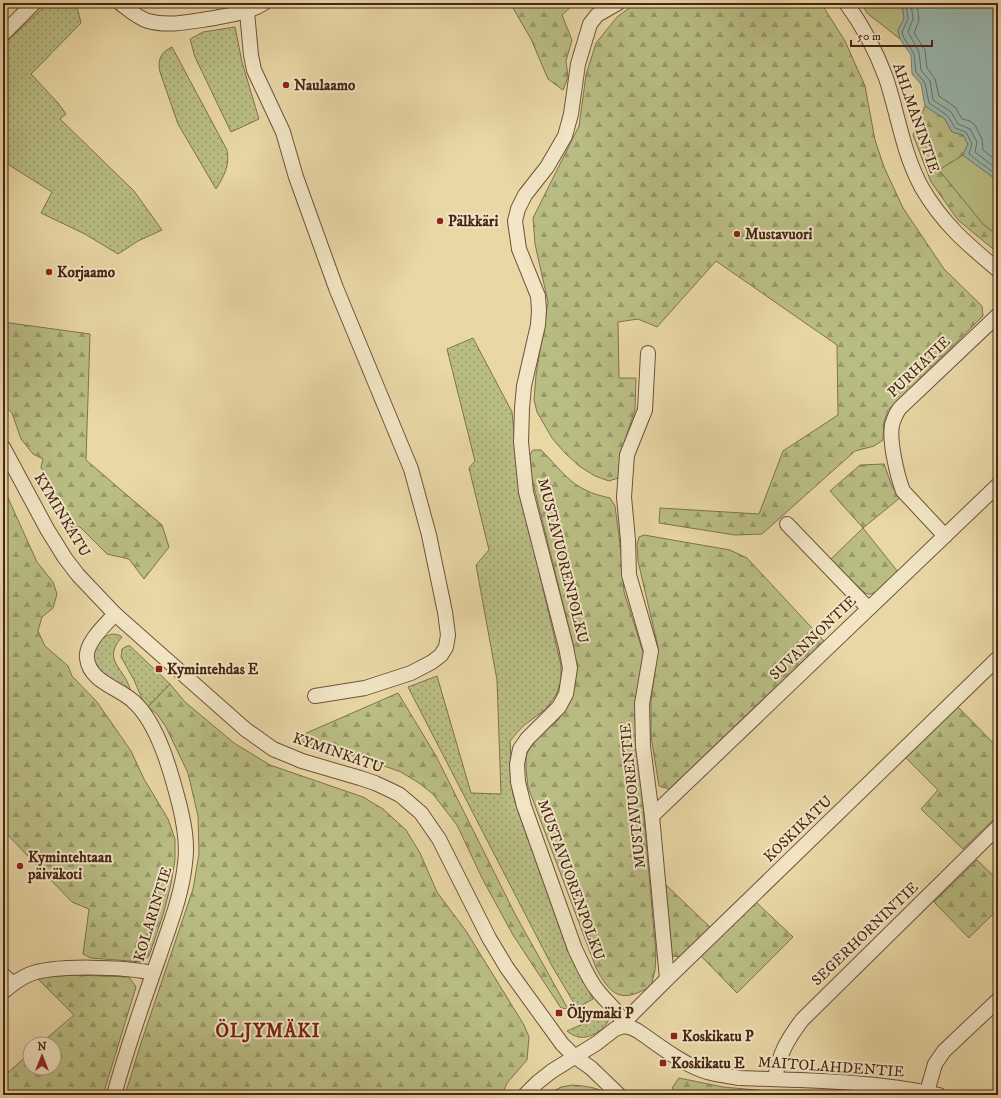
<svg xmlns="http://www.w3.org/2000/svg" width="1001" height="1098" font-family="'IM FELL DW Pica',serif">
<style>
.grass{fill:url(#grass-dots);stroke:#80724d}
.forest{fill:url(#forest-firs);stroke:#80724d}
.green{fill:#b9bd84;stroke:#80724d}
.water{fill:#99b8af;stroke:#797e72}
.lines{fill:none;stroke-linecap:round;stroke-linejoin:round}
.shore{stroke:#706f62;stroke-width:1}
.minor-casing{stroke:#70523a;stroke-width:16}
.minor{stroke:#f1e5c5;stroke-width:14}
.poi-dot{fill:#8f2418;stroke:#f1e5c5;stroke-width:1.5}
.labels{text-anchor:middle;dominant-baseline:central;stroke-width:4;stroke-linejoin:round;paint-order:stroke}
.poi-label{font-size:15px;font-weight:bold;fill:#482616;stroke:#f1e5c5;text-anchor:start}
.street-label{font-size:15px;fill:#482616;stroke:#f1e5c5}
.district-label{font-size:19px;font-weight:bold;letter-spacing:1px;fill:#7a1f14;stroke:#f1e5c5}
</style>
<defs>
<pattern id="grass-dots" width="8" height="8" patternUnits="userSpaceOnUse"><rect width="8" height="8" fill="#b9bd84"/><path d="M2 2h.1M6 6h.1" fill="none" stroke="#98996b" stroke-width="1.8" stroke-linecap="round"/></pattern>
<pattern id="forest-firs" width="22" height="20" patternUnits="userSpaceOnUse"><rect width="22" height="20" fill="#b9bd84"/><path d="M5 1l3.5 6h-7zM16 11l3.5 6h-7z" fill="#98996b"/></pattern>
</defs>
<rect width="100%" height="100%" fill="#e9d7a6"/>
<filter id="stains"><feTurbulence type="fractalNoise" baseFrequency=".005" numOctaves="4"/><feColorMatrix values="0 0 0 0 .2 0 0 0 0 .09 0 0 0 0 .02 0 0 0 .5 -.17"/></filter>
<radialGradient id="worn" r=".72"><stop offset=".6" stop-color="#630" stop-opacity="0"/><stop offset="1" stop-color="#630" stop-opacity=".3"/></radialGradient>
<g class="grass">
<polygon points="52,3 76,3 81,23 31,74 58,103 66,114 60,119 134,191 162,230 138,241 118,254 85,234 41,213 52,192 9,165 3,158 3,45 45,6"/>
<polygon points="235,27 242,62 259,119 231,132 195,57 190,39 203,32"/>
<path d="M172,47l55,103c3,16 -3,26 -11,39l-38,-65 -18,-52c-3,-12 1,-20 12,-25z"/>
<polygon points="473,338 512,412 518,473 539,572 561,665 561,681 556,695 546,709 523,726 510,741 513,795 576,967 593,999 577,1008 552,966 408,687 437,676 471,793 501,794 497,680 476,565 489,550 469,468 475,461 447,349"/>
<path d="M112,634l7,1 3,2c-22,24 5,32 9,56 -15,-10 -46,-24 -36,-46 4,-7 10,-11 17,-13z"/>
<polygon points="127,646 130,646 170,684 148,707 143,701 134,680 121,657 122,649"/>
<path d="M608,1013l2,4c-4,12 -19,22 -31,20 -5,-1 -8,-3 -12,-6z"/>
</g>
<g class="forest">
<polygon points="510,3 596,3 592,5 572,6 562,15 572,40 566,61 568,77 563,90 548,79 531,39"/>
<polygon points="636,3 821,3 845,41 865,86 875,140 884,167 903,208 944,269 982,306 983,316 888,410 884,422 883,440 874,446 855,451 762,534 735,535 659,523 660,508 759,514 783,451 838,415 837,345 716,261 657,327 638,319 618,322 619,378 636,378 635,410 622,449 618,478 609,481 595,476 579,466 564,452 552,438 537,412 534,400 536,375 548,302 535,244 533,218 579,126 586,75 596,43 617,17"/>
<polygon points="925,106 945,119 952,132 963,135 968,144 963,155 998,181 998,253 958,220 931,182 913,135"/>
<polygon points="3,322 90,334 86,460 162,525 169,547 144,579 129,559 107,554 80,527 72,528 52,495 41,467 43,459 33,454 21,439 12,413 3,404"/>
<path d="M533,450h8c25,25 31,40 69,48l5,8 6,45 3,41 20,63 -9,60 21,239 -1,16 -4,16c-30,18 -40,10 -55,-18l-68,-181 -2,-18v-13l7,-14 25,-22 13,-21 4,-26 -2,-29 -42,-169 -1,-20z"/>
<path d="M884,464l9,25 8,8 -38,31 35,44c-8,7 -22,27 -33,21l-35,-33 33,-32 -33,-37 30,-26z"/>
<polygon points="3,487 37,562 53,582 57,594 53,608 42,617 38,631 45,646 68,666 72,676 97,702 131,751 144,779 168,819 175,839 175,860 171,884 163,915 149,956 142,962 91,958 83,954 89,909 72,902 3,830"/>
<polygon points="644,535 730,550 747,558 824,641 669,789 659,786 651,736 651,701 658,647 638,561 637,544 639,537"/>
<polygon points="170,684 185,702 234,743 270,765 363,797 383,809 406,830 420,853 437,892 466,931 524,1025 529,1037 527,1060 507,1083 502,1095 125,1095 140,1046 193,889 199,854 198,816 188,773 166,727 157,714 148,707"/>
<polygon points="398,693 436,756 515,914 568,1009 561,1008 513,935 482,878 457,825 433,794 419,783 401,772 365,759 308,744 295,738"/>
<polygon points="956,705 998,748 998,815 963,849 921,809 938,790 905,757"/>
<polygon points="977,860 998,880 998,909 969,938 934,902"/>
<polygon points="666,885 711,928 681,957 672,956"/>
<polygon points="756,902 793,937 737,993 701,956"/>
<polygon points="48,974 129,977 136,987 103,1095 3,1095 3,1077 30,1053 30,1068 54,1068 54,1044 40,1044 74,1015 35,976"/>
<polygon points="679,1078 723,1087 811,1095 677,1095 672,1088"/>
<path d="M573,1085c10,1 27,2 34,10h-60l14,-8z"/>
</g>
<g class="green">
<polygon points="861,3 902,3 904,19 898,30 900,39 867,13"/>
<polygon points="963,155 998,181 998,236 983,224 939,170"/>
</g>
<polygon class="water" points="902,3 998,3 998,181 963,155 968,144 963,135 952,132 945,119 925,106 921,84 912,74 911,55 900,39 898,30 904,19"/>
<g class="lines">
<g class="shore">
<polyline points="906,3 908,19 902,32 904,38 914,54 916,72 925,83 929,103 948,116 955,128 966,132 972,144 969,154 998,176"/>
<polyline points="911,3 913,19 908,32 919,52 921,70 930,81 933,100 951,112 958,124 970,129 977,142 975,152 998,170"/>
<polyline points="917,3 919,20 914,33 925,50 927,68 935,79 939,96 955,107 962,119 970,121 975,125 982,139 983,150 998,162"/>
</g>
<defs>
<g id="minor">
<path d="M120,3c8,6 18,15 28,18 22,6 45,0 67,-3 18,-4 33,-5 49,-15"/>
<path d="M618,3l-21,12 -7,9 -12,40 -7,50 -6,22 -18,31 -22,28 -7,14 -3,12 4,28 19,47 1,14 -1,15 -14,61 -2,22 -1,34 5,50 40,155 4,21 -4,26 -7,13 -32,32 -7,10 -3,15 1,18 6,24 51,143c7,14 13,30 23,42 10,13 20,18 26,35"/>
<path d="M846,3c17,23 30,48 40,75 12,36 17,76 36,110 21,36 45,56 76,82"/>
<polyline points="247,12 251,55 254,70 283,132 296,177 336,288 411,469 429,535 445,612 448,635 446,647 441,655 432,662 411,673 365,688 315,696"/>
<polyline points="3,34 34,3"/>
<polyline points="648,353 645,410 627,455 624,497 628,540 629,575 651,651 642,704 643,746 652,816 667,979"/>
<polyline points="3,447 47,529 65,558 78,575 115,614 245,729 273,749 302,761 360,778 375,783 390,790 400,795 421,813 439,839 489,938 507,968 562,1044 574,1056 591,1068 619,1095"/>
<polyline points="787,524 868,608"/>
<path d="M945,536l-42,-45c-6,-16 -14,-50 -11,-66 2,-7 4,-12 8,-17l98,-93"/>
<polyline points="652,816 998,485"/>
<polyline points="3,975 13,984"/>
<path d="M3,992c8,-7 16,-13 25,-17 25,-11 98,-8 125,-2"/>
<polyline points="624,1026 630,1016 667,979 998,658"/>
<path d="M775,1079c4,-25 12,-39 27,-59l196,-193"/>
<polyline points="927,1092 935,1064 944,1051 998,1000"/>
<path d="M114,1095c13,-47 29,-93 45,-138 10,-30 23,-62 26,-94 3,-20 -1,-40 -6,-60 -8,-31 -21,-79 -45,-101 -14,-14 -45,-20 -47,-44 -2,-15 18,-33 28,-44"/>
<path d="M525,1095l13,-13 14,-11 45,-28 18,-14 9,-3 8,2 6,3c22,15 44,33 69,41 11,3 22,4 33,6 67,2 134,3 199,17"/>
</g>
</defs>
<use href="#minor" class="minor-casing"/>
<use href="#minor" class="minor"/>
</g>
<g class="poi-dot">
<circle cx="286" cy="85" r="4"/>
<circle cx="440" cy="221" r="4"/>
<circle cx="737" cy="234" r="4"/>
<circle cx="49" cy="272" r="4"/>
<rect x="155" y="665" width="8" height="8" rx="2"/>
<circle cx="20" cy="866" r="4"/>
<rect x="555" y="1009" width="8" height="8" rx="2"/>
<rect x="670" y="1032" width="8" height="8" rx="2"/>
<rect x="659" y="1059" width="8" height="8" rx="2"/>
</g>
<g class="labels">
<g class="poi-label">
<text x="294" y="85">Naulaamo</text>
<text x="448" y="221">Pälkkäri</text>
<text x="745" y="234">Mustavuori</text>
<text x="57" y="272">Korjaamo</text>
<text x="167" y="669">Kymintehdas E</text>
<text x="28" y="857">Kymintehtaan<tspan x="28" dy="17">päiväkoti</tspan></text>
<text x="567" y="1013">Öljymäki P</text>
<text x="682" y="1036">Koskikatu P</text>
<text x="671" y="1063">Koskikatu E</text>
</g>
<g class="street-label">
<text transform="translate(916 118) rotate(71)">AHLMANINTIE</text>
<text transform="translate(919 367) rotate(-44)">PURHATIE</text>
<text transform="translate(62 515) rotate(59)">KYMINKATU</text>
<text transform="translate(563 561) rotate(76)">MUSTAVUORENPOLKU</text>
<text transform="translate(813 638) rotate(-44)">SUVANNONTIE</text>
<text transform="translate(338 753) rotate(19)">KYMINKATU</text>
<text transform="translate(633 796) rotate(-96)">MUSTAVUORENTIE</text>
<text transform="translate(798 829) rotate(-44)">KOSKIKATU</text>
<text transform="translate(571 880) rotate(70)">MUSTAVUORENPOLKU</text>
<text transform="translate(153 914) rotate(-73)">KOLARINTIE</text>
<text transform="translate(865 934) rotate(-44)">SEGERHORNINTIE</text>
<text transform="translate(831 1067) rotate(4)">MAITOLAHDENTIE</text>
</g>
<g class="district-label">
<text x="268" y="1031">ÖLJYMÄKI</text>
</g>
</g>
<rect width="1001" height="1098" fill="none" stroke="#e9d7a6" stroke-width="16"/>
<rect x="4" y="4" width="993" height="1090" fill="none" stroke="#482616" stroke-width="2"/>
<rect x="8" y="8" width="985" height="1082" fill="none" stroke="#482616"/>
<g transform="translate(42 1056)"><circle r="19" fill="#f1e5c5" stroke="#ad997f"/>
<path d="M0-3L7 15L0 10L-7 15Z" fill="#8f2418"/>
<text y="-6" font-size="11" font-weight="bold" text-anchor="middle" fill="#482616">N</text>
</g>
<path d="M851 40v6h81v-6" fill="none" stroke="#482616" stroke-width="2"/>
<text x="857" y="40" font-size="12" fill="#482616" stroke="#f1e5c5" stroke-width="3" paint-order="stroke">50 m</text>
<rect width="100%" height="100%" filter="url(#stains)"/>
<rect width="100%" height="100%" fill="url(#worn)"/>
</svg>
